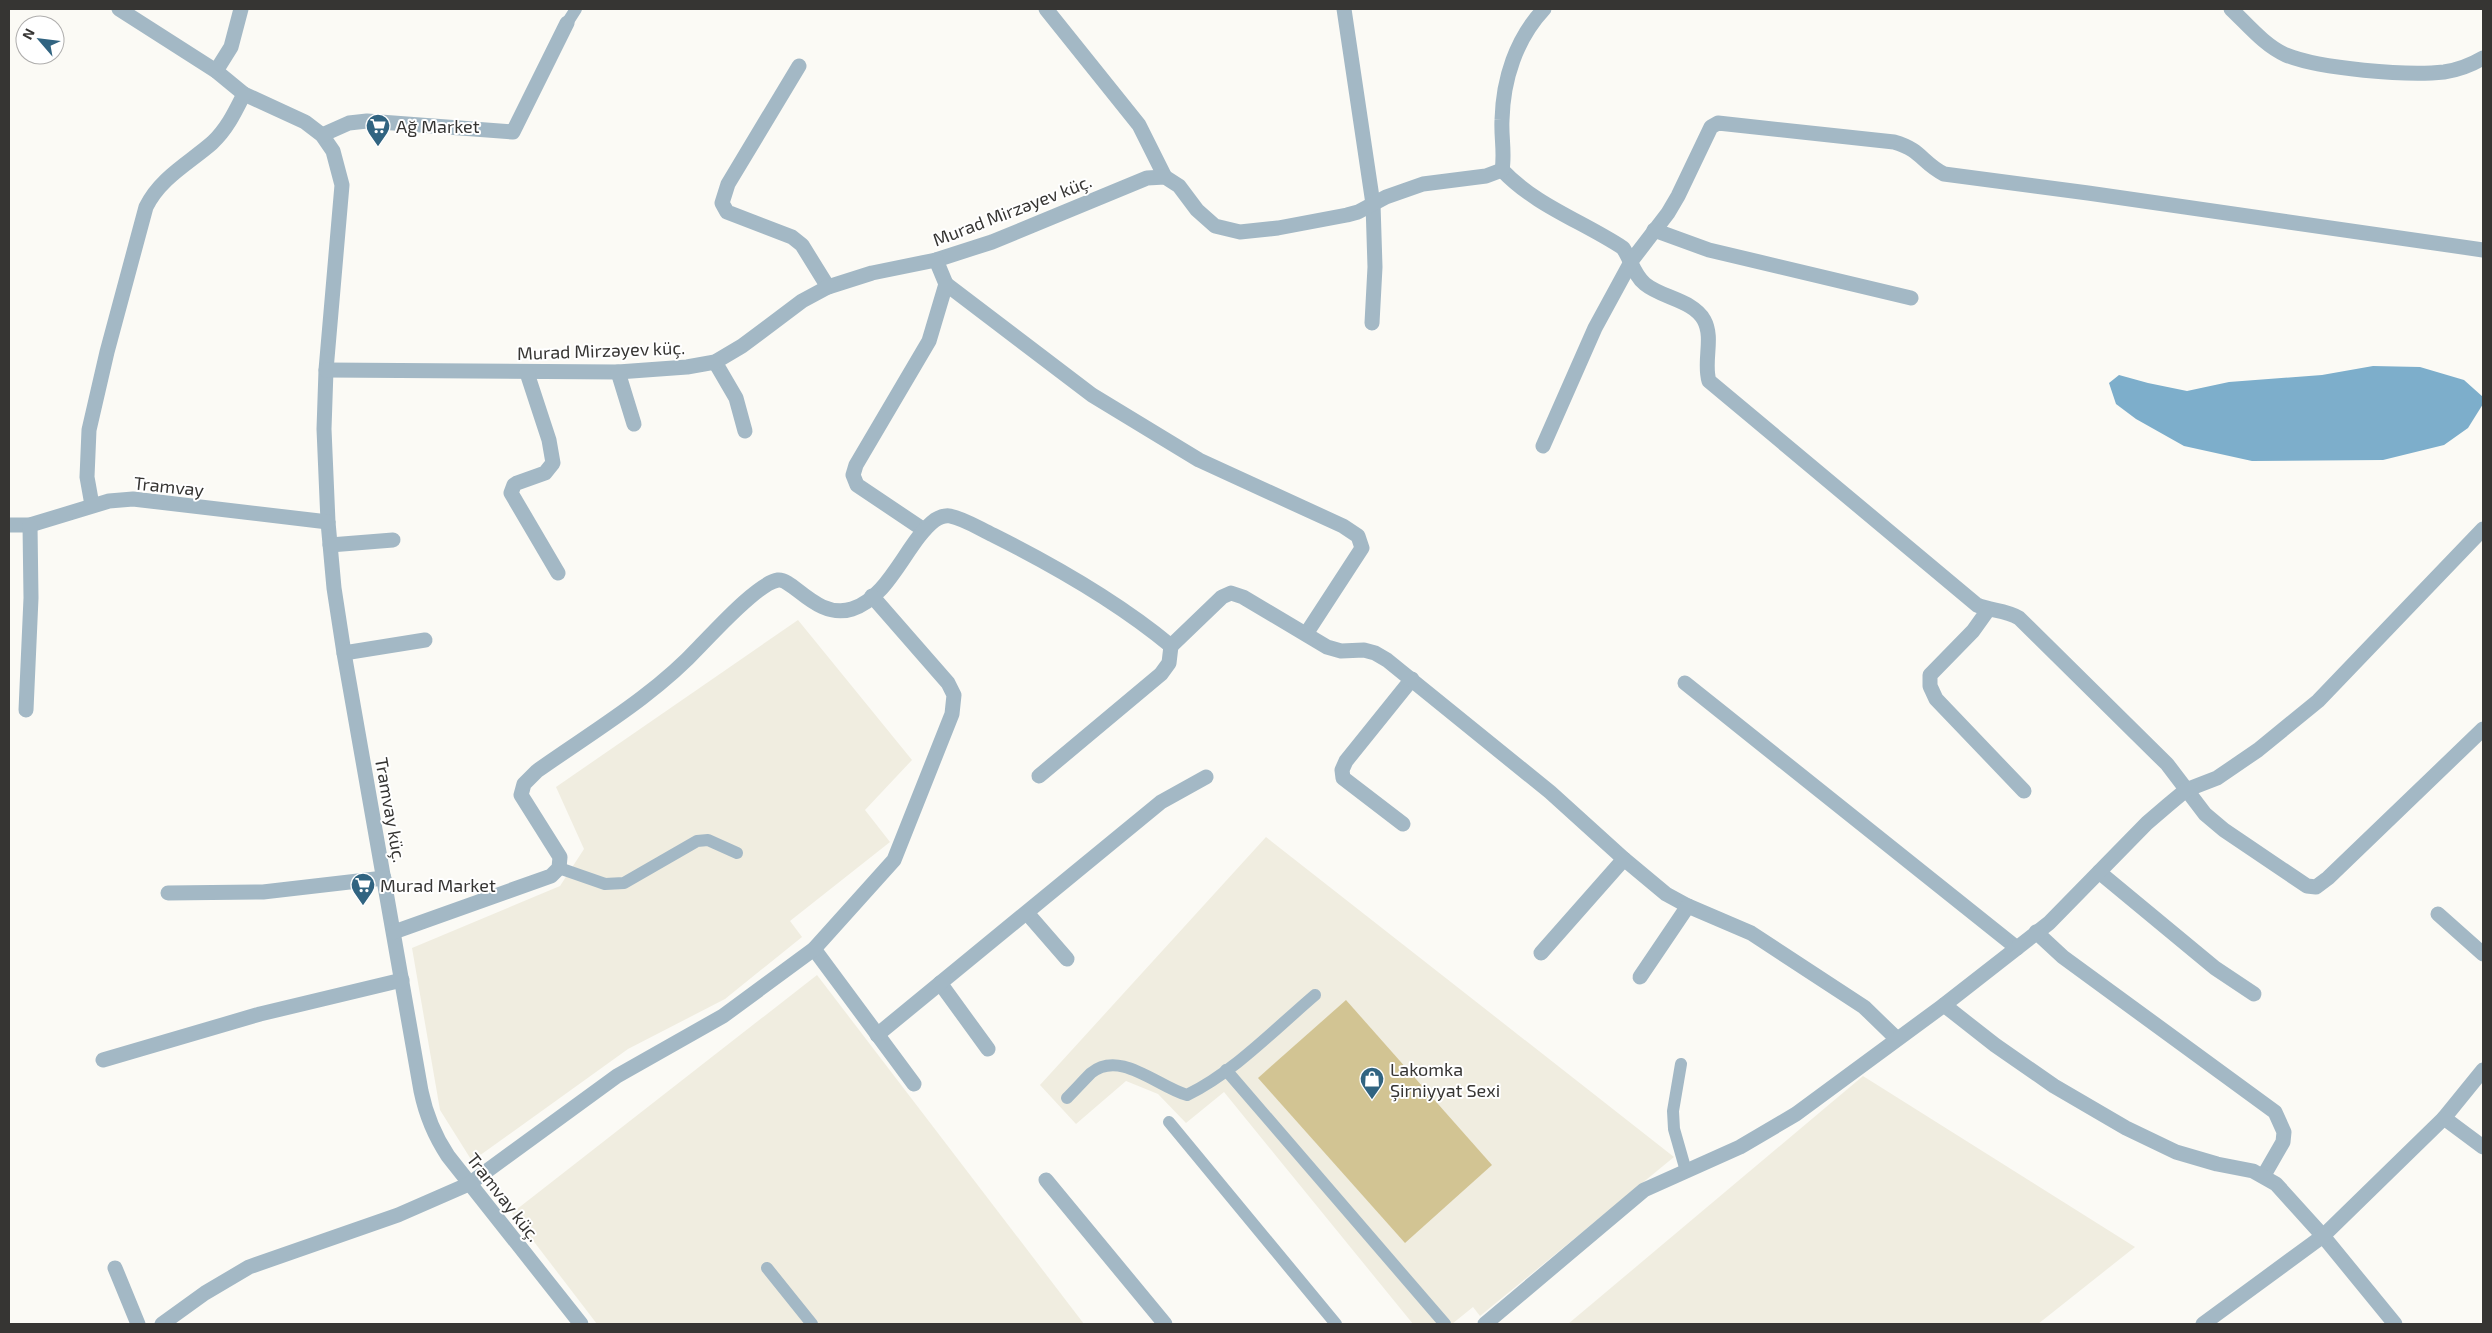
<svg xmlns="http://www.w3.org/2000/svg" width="2492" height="1333" font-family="'Exo 2',sans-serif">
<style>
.built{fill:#f0ede0}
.water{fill:#7daecb}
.building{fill:#d2c493}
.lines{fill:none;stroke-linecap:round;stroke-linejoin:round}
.lane{stroke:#a3b8c5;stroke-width:12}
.street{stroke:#a3b8c5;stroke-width:15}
.labels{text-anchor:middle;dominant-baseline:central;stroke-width:4;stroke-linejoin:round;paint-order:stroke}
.poi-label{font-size:18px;fill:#363533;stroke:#fff;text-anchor:start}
.street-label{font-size:18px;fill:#363533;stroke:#fff}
</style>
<rect width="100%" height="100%" fill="#fbfaf5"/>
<g class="built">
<polygon points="798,620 912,760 865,810 890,842 790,921 802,937 725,999 628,1049 472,1161 440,1110 412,948 560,886 584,849 556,787"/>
<polygon points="1266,837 1674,1157 1480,1316 1473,1307 1452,1324 1413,1324 1224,1092 1186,1123 1158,1094 1126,1081 1076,1124 1040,1085"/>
<polygon points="817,975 1084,1324 597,1324 512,1213"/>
<polygon points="1863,1076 2135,1247 2038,1324 1568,1324"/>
</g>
<polygon class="water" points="2373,366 2420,367 2464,380 2483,397 2483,404 2468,428 2444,445 2383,460 2252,461 2184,446 2136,419 2116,404 2109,383 2119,375 2148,383 2187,391 2229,382 2322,375"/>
<polygon class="building" points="1346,1000 1492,1165 1405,1243 1258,1078"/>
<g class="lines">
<g class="lane">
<polyline points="567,23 576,9"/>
<polyline points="559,868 605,884 624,883 697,841 708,840 737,853"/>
<polyline points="1681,1064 1673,1111 1674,1129 1686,1171"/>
<polyline points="1226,1070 1445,1324"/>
<path d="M1067,1098c8,-8 16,-17 24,-25 29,-24 67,14 96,22 46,-22 88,-66 128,-100"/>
<polyline points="1169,1122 1336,1324"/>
<polyline points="767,1268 812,1324"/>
</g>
<g class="street">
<path d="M119,9l97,62 28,23 61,28 17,13 11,16 9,34 -16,185 -2,59 4,93 6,66 10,65 77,438c5,24 13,44 27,65l133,168"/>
<polyline points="1046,9 1139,125 1165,177"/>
<polyline points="1344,9 1373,204 1375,267 1372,323"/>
<path d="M2231,9c16,15 34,37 55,46 34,14 121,21 158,17 14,-2 27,-7 39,-14"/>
<polyline points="799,66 728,184 722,203 727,212 792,237 802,245 828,287"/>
<polyline points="216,71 231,47 241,9"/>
<polyline points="322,135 349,123 367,121 513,132 567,23"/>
<path d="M1502,170c34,36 80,51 121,78 8,12 11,27 22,36 17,14 48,16 59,36 10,18 -1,42 5,61l268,224c14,6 28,5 42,13l148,146 38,50 19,16 83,56 9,1 12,-9 155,-149"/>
<polyline points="1654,230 1709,250 1911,298"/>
<polyline points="946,284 1092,395 1199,460 1343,526 1358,536 1362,548 1306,634"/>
<polyline points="715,362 736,398 745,431"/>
<path d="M326,370l292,2 69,-5 28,-5 27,-16 60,-45 26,-14 44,-14 64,-13 56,-18 155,-64 18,-1 14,9 18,24 18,16 25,6 38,-4 69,-13 11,-3 28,-15 37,-13 63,-8 16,-6c3,-17 -1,-33 0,-50 1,-41 14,-81 42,-111"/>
<polyline points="618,372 634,424"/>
<polyline points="527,373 549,440 553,463 545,473 517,483 514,485 511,493 558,573"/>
<path d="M1543,446l52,-118 37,-68 36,-47 10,-17 33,-69 7,-4 176,19c28,8 27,20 50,32l144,19 395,57"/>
<path d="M92,505l-5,-28 2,-47 18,-78 39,-145c14,-29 43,-44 66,-64 15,-14 23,-31 32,-49"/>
<polyline points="9,525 30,525 109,501 133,499 328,522"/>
<polyline points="924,530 857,485 853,475 856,465 929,341 946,284 936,260"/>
<polyline points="330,545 393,540"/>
<polyline points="1988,610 1973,631 1930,675 1930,686 1936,699 2024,791"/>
<polyline points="344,653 425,640"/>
<polyline points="1685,683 2017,948"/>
<polyline points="26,710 31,598 30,525"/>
<polyline points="1039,776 1161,674 1169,663 1171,646"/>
<polyline points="1403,824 1343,778 1342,770 1346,761 1412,679"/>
<polyline points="2099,872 2215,968 2254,994"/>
<polyline points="168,893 263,892 384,878"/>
<polyline points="1027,913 1067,959"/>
<polyline points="2438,914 2483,954"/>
<path d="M394,932l157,-56 8,-8 1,-11 -39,-62 3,-11 13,-13c55,-39 117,-75 163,-125 15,-15 58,-63 78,-66 15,-2 39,40 74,29 38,-12 55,-68 83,-89 5,-3 10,-5 15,-4 15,3 30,13 43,19 62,31 125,67 178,111l51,-49 9,-4 12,4 84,50 14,4 23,-1 11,3 12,7 163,132 74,67 42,35 22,12 63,27 113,74 32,31"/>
<polyline points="2036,932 2063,957 2275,1112 2284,1132 2283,1142 2264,1175"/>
<polyline points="814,949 914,1084"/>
<polyline points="1541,953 1624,859"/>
<polyline points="1640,977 1688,906"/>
<polyline points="940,983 988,1049"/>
<polyline points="1944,1005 1995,1045 2054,1086 2126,1128 2176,1152 2217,1164 2253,1171 2276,1184 2323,1236 2395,1324"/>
<polyline points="877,1035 1161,802 1206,777"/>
<polyline points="103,1060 260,1014 402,980"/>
<polyline points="2444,1118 2483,1147"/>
<polyline points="1046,1180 1165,1324"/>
<polyline points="115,1268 138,1324"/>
<polyline points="162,1324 205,1293 249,1267 398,1215 469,1184 617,1076 723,1016 814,949 894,860 952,714 954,695 948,683 872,596"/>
<polyline points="1485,1324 1644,1190 1740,1147 1796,1114 1944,1005 2049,923 2147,823 2168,805 2186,790 2217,778 2258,750 2318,701 2483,529"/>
<polyline points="2203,1324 2323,1236 2444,1118 2483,1070"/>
</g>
</g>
<defs>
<symbol id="supermarket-pin" viewBox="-11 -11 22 30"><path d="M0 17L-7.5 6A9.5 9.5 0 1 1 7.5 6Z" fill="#316481" stroke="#fff"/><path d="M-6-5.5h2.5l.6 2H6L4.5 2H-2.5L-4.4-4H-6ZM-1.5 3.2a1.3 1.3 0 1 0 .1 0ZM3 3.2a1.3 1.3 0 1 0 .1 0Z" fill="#fff"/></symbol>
<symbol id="shop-pin" viewBox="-11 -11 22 30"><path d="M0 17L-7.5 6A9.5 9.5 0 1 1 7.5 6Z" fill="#316481" stroke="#fff"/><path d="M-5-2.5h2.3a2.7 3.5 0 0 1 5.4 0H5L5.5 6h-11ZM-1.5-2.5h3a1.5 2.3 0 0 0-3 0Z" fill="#fff"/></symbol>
</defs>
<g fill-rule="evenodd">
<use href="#supermarket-pin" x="364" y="112" width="28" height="38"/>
<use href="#supermarket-pin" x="349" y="871" width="28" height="38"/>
<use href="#shop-pin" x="1358" y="1065" width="28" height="38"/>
</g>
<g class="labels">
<g class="poi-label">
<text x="396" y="126">Ağ Market</text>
<text x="380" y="885">Murad Market</text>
<text x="1390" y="1069">Lakomka<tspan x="1390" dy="21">Şirniyyat Sexi</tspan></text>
</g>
<g class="street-label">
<text transform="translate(1012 210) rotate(-21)">Murad Mirzəyev küç.</text>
<text transform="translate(601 350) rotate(-2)">Murad Mirzəyev küç.</text>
<text transform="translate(169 486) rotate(6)">Tramvay</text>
<text transform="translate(391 810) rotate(80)">Tramvay küç.</text>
<text transform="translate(504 1197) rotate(52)">Tramvay küç.</text>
</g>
</g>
<rect width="2492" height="1333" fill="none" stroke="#363533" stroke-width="20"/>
<g transform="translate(40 40) rotate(298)"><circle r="24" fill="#ffffff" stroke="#afaead"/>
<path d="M0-4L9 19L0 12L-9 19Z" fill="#316481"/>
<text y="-8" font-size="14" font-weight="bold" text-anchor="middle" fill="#363533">N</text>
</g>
</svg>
